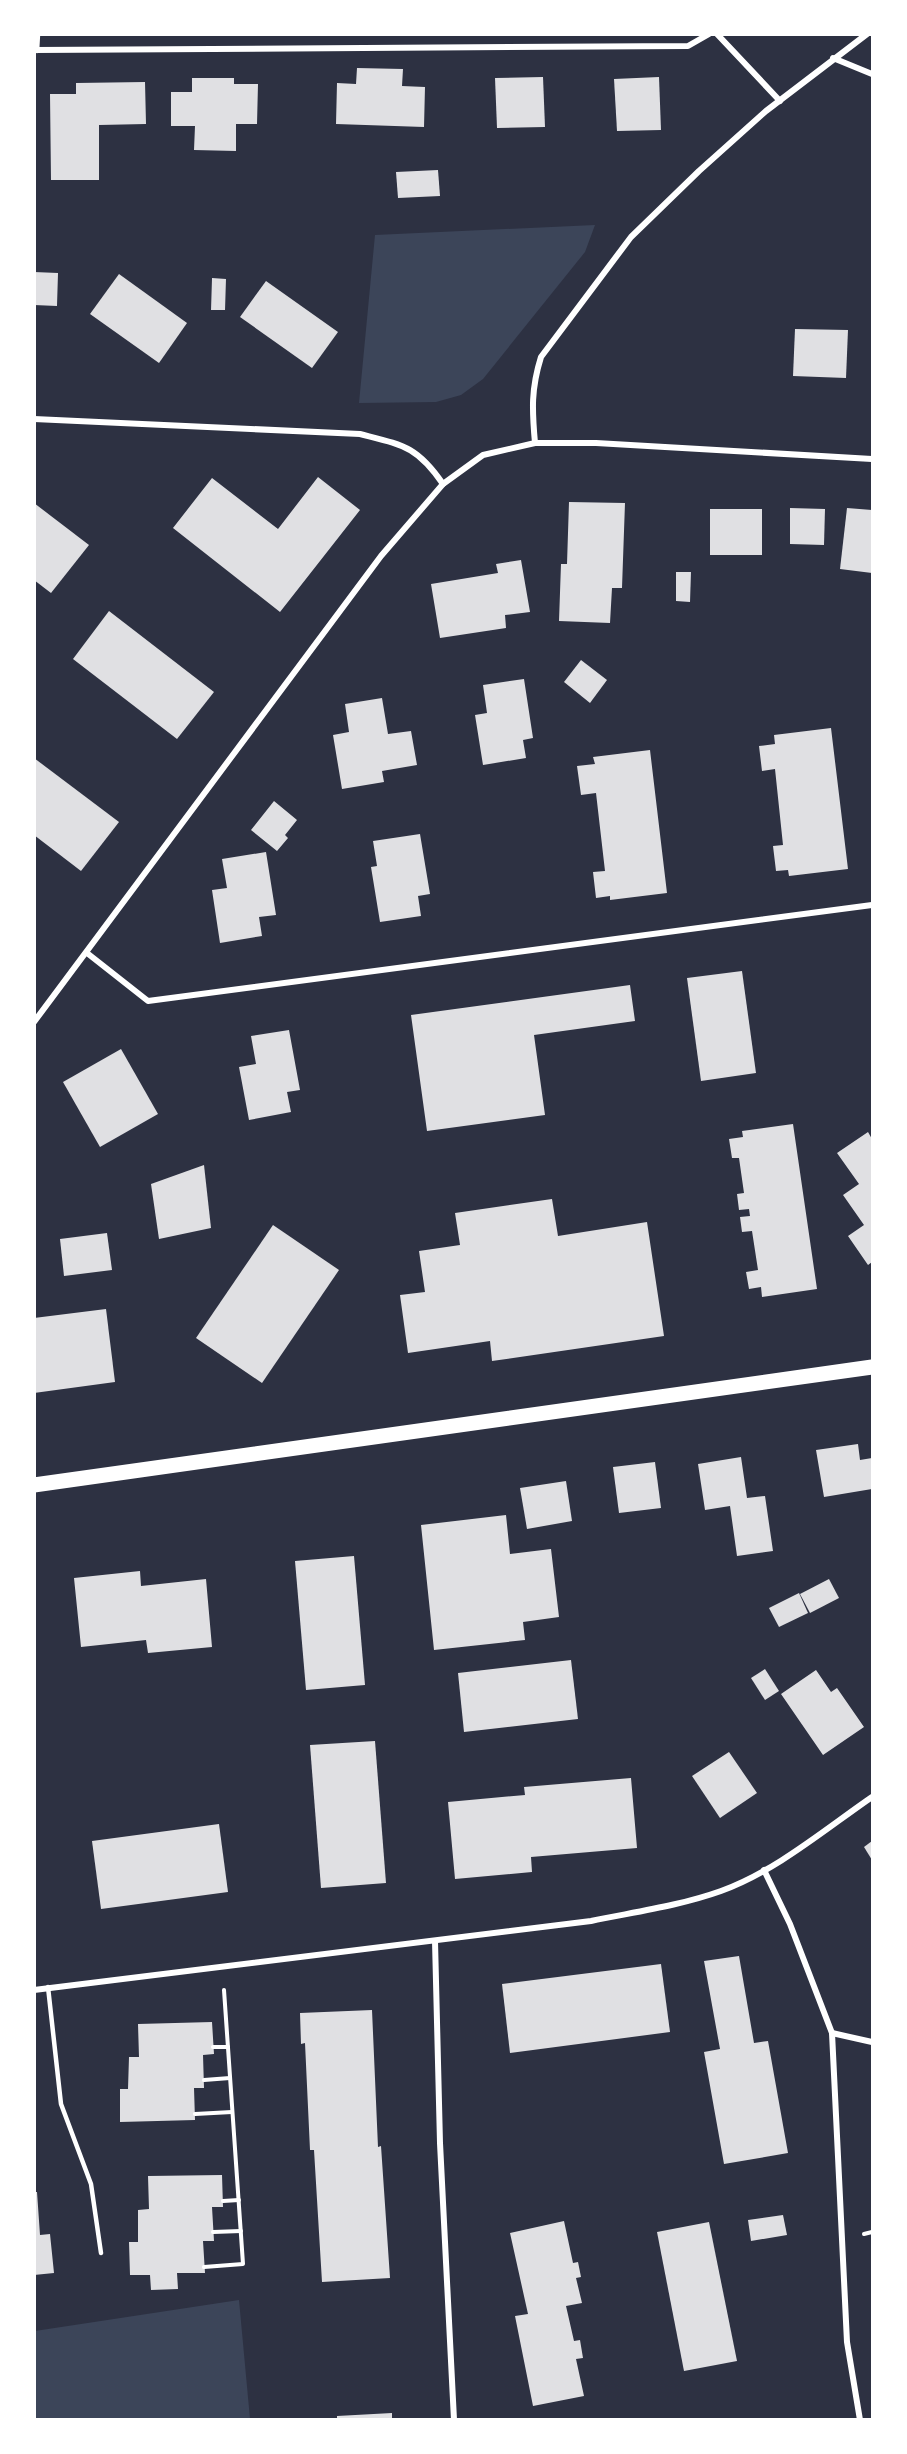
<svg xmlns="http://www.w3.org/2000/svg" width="907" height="2454" font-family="'Fira Sans',sans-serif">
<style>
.green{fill:#3c4559}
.building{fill:#e0e0e3}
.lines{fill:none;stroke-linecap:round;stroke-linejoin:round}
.path{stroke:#fff;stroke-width:4}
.service{stroke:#fff;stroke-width:4.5}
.minor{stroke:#fff;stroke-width:6}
.primary{stroke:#fff;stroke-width:15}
</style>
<rect width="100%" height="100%" fill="#2d3142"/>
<g class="green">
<polygon points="595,225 585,252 483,379 461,395 436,402 359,403 375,235"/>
<polygon points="239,2300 250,2419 35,2419 35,2331"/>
</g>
<g class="building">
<polygon points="357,68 403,69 402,86 425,87 424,127 336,124 337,83 356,84"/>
<polygon points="543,77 545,127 497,128 495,78"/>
<polygon points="659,77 661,130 617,131 614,79"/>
<polygon points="192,78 234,78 234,84 258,84 257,124 236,124 236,151 194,150 195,126 171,126 171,92 192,92"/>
<polygon points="145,82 146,124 99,125 99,180 51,180 50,94 76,94 76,83"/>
<polygon points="438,170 440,196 398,198 396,172"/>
<polygon points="34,272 58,273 57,306 34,305"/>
<polygon points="119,274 187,323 159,363 90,314"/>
<polygon points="212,278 226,279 225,310 211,310"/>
<polygon points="266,281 338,332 312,368 240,317"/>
<polygon points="795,329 848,330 846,378 793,376"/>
<polygon points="318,477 360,510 280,612 173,528 212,478 278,529"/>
<polygon points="569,502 625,503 622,588 612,588 610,623 559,621 561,564 567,564"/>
<polygon points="34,503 89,545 51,593 34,580"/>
<polygon points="790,508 825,509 824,545 790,544"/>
<polygon points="847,508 872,510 872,573 840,569"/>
<rect x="710" y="509" width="52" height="46"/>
<polygon points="521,560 530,612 505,615 506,628 440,638 431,584 498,573 496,564"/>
<polygon points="676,572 691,572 690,602 676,601"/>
<polygon points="109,611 214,692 177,739 73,659"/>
<polygon points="581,660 607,680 590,703 564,682"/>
<polygon points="524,679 533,738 523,740 526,758 483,765 475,715 487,713 483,685"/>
<polygon points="382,698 388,734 411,731 417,765 382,771 384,782 342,789 333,735 349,732 345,704"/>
<polygon points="831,728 848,869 789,876 788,870 776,871 773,846 783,845 775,769 762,771 759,746 775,744 774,735"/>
<polygon points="650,750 667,893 610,900 610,896 596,898 593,872 605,871 596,793 581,795 577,766 595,764 593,757"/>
<polygon points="34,758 119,822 81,871 34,835"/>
<polygon points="274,801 297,820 285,835 288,838 277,851 251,830"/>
<polygon points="420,834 430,894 418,896 421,916 380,922 371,867 377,866 373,841"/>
<polygon points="266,852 276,915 259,917 262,936 220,943 212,890 227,888 222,859"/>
<polygon points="742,971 756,1073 701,1081 687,978"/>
<polygon points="630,985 635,1021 534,1035 545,1115 427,1131 411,1015"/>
<polygon points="289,1030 300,1090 287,1092 291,1112 249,1120 239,1067 256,1064 251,1036"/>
<polygon points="121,1049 158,1114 100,1147 63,1082"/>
<polygon points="793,1124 817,1289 762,1297 761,1287 749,1289 746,1272 758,1270 752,1231 742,1232 740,1217 750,1216 749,1209 739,1210 737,1194 744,1193 739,1158 732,1158 729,1139 743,1137 742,1131"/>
<polygon points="868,1132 872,1139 872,1262 868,1265 848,1236 864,1225 843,1195 859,1184 837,1153"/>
<polygon points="204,1165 211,1228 159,1239 151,1184"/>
<polygon points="552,1199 558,1236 647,1222 664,1336 492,1361 490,1341 408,1353 400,1295 425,1292 419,1251 460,1245 455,1213"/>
<polygon points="273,1225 339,1270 262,1383 196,1338"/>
<polygon points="107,1233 112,1270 64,1276 60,1239"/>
<polygon points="106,1309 115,1382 34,1393 34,1318"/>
<polygon points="858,1444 860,1460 872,1458 872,1489 824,1497 816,1450"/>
<polygon points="741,1457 747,1498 765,1496 773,1551 737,1556 730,1506 705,1510 698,1464"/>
<polygon points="655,1462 661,1508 619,1513 613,1467"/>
<polygon points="566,1481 572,1521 527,1529 520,1488"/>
<polygon points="506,1515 510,1554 551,1549 559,1617 523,1622 525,1640 434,1650 421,1525"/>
<polygon points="354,1556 365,1685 306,1690 295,1561"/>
<polygon points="140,1571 141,1586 206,1579 212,1647 148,1653 146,1640 81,1647 74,1578"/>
<polygon points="829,1579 839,1598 810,1613 800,1594"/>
<polygon points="799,1593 808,1613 779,1627 769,1608"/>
<polygon points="571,1660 578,1719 464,1732 458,1673"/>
<polygon points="765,1669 779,1691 765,1700 751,1678"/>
<polygon points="816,1670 831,1692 837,1688 864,1727 823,1755 781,1694"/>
<polygon points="375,1741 386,1883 321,1888 310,1745"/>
<polygon points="729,1752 757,1793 720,1818 692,1776"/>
<polygon points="631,1778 637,1848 531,1857 532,1872 455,1879 448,1802 525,1795 524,1787"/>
<polygon points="219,1824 228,1892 101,1909 92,1841"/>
<polygon points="872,1841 872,1860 864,1847"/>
<polygon points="739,1956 754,2043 768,2041 788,2153 724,2164 704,2052 720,2049 704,1961"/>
<polygon points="661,1964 670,2032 510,2053 502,1984"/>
<polygon points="372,2010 378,2147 381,2146 390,2278 322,2282 314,2150 310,2150 305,2043 301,2044 300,2013"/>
<polygon points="212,2022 214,2054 203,2055 204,2088 194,2088 195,2120 120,2122 120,2089 128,2089 129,2057 139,2057 138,2024"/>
<polygon points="222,2175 223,2207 212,2207 214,2241 203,2241 205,2273 177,2273 178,2289 151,2290 150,2275 130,2275 129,2242 138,2242 138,2210 149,2209 148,2176"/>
<polygon points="34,2192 37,2192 40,2235 50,2234 54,2273 34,2275"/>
<polygon points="783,2215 787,2235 751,2241 748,2220"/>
<polygon points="564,2221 573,2263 578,2262 581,2277 576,2278 582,2303 566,2306 574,2341 580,2340 583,2358 576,2359 584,2396 533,2406 515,2316 528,2314 510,2233"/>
<polygon points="709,2222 737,2361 684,2371 657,2232"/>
<polygon points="392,2413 392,2420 337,2420 337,2416"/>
</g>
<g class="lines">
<g class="path">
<polyline points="213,2047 228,2047"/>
<polyline points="204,2080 230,2078"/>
<polyline points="195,2114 232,2112"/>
<polyline points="223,2201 239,2200"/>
<polyline points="213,2232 241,2231"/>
<polyline points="864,2234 872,2232"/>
<polyline points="204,2267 243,2264 224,1990"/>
</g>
<g class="service">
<polyline points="37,51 38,34"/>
<polyline points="48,1987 61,2104 91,2184 101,2253"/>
</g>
<g class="minor">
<polyline points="717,34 780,101"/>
<polyline points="34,50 688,46 709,34"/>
<polyline points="833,58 872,74"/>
<path d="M34,419l326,15c43,11 57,12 83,50"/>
<polyline points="535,443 596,443 872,459"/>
<polyline points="87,953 148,1001 872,905"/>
<path d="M34,1022l347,-466 62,-72 40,-29 52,-12c-3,-33 -4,-54 6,-86l90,-120 68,-66 67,-60 101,-77"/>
<polyline points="764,1870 790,1924 832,2033 847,2342 860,2420"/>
<polyline points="435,1941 440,2143 454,2420"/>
<path d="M34,1990l557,-69c43,-9 88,-15 130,-30 55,-20 103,-61 151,-94"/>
<polyline points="832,2033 872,2042"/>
</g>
<polyline class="primary" points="34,1485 872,1367"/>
</g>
<rect width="907" height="2454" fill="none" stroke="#ffffff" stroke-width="72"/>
</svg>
